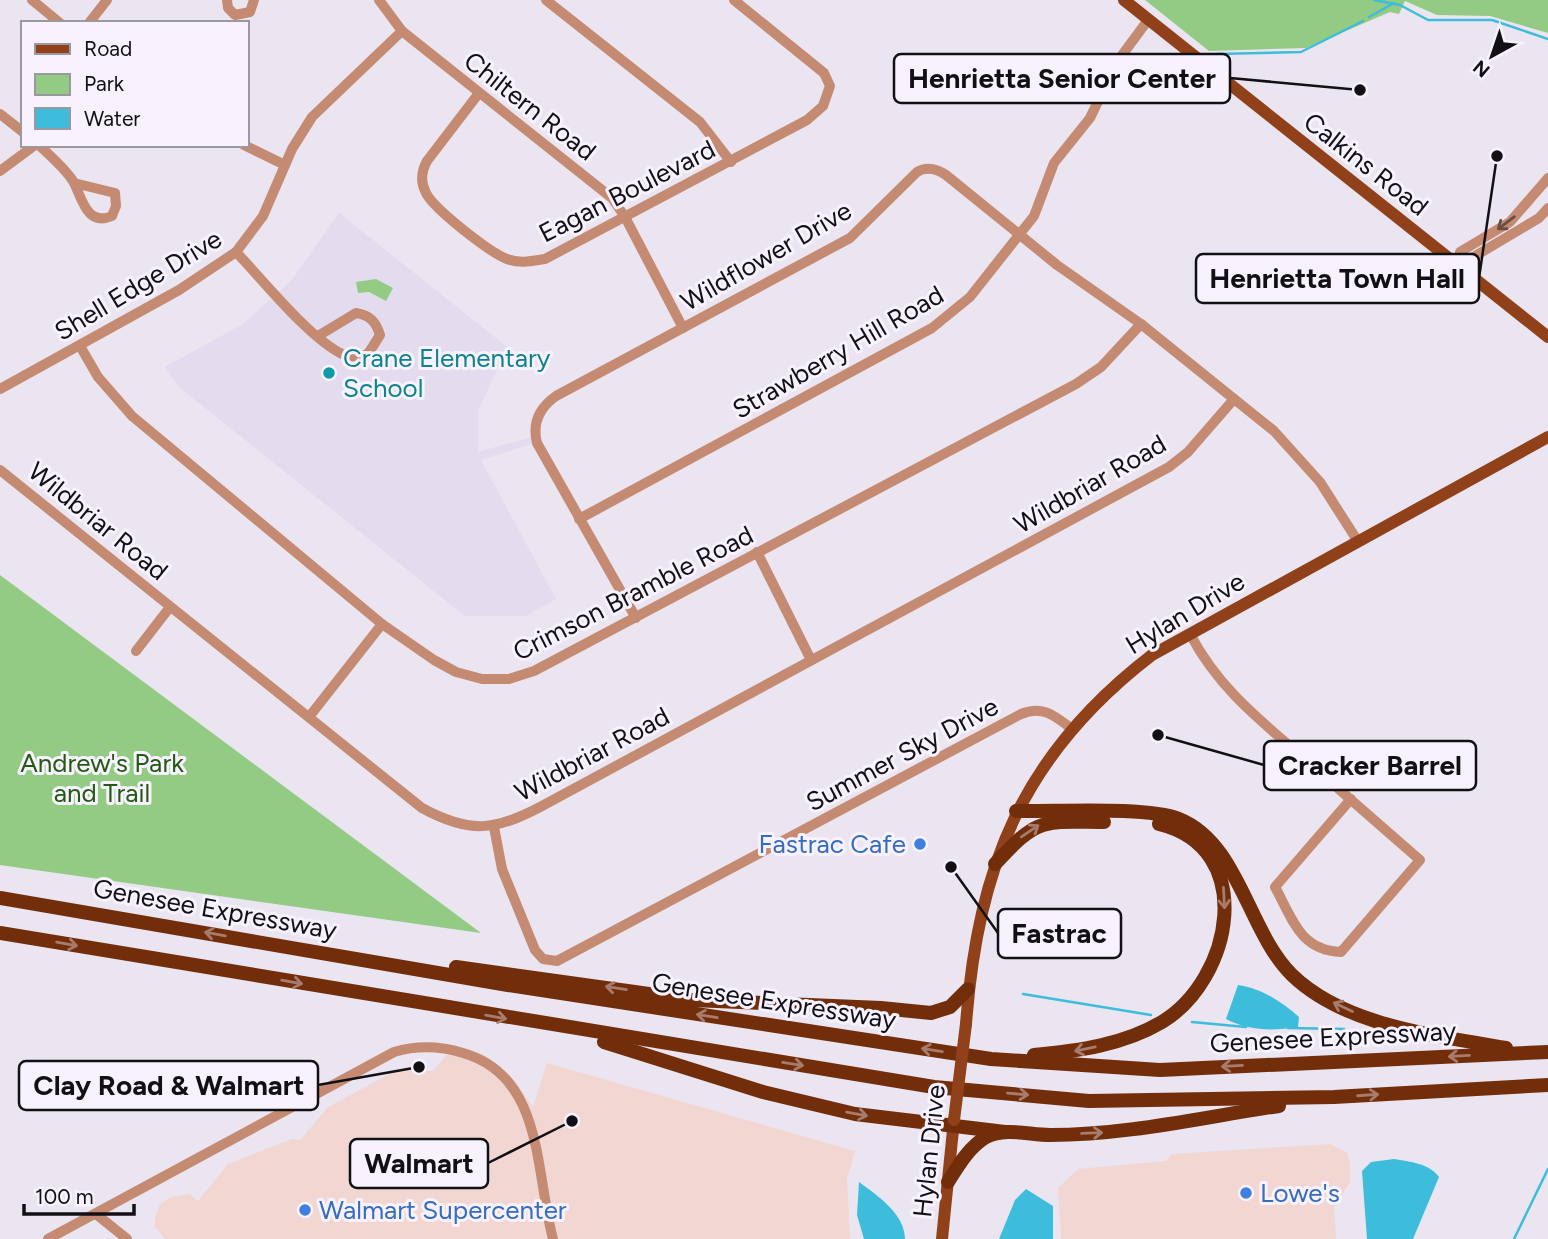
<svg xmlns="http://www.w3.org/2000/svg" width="1548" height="1239" font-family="Figtree,sans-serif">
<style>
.commercial{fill:#f1d6d2}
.built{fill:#e3dbee}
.park{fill:#93cb84}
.water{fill:#3dbddb}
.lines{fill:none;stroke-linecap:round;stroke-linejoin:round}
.stream{stroke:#3dbddb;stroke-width:2.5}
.minor{stroke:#c58b72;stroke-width:10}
.major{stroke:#91411a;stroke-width:12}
.highway{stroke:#722e0b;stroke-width:14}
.major-bridge{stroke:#91411a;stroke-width:12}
.oneway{stroke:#6c4e43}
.oneway2{stroke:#a77c6c}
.culture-dot{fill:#0f9aa8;stroke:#f7f2fe;stroke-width:2.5}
.shop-dot{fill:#3f7fe0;stroke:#f7f2fe;stroke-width:2.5}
.labels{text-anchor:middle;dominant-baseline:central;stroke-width:6;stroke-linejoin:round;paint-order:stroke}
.street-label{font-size:26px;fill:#121014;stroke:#f7f2fe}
.culture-label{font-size:26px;fill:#0d838f;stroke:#f7f2fe;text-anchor:start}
.park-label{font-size:26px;fill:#235a12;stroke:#f7f2fe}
.shop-label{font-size:26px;fill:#366cbe;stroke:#f7f2fe;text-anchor:start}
.leader{fill:none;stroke:#121014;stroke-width:2.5}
.callout-dot{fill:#121014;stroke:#f7f2fe;stroke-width:2.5}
.callout{fill:#f7f2fe;stroke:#121014;stroke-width:2.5}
.callout-label{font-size:28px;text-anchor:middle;font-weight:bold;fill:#121014}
</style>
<rect width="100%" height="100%" fill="#eae5f0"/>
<g class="commercial">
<polygon points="460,1048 485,1056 500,1067 512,1078 533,1107 547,1063 855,1151 847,1179 850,1239 165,1239 155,1227 155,1217 160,1204 172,1197 189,1194 198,1201 228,1164 292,1139 300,1140 328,1107 397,1070 433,1071 446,1056"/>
<polygon points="1331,1144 1347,1153 1350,1164 1350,1182 1334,1207 1336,1239 1061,1239 1058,1188 1078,1169 1166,1161 1172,1154"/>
</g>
<polygon class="built" points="339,213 507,347 478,411 478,452 532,437 534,443 481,460 556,599 526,616 465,616 179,387 165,367 243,324 292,280"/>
<g class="park">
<polygon points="1145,0 1548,0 1548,33 1490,16 1437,15 1405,1 1399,14 1390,12 1306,48 1209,51"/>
<polygon points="376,279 393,288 386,301 369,292 358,293 356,282"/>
<polygon points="0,575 481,933 0,865"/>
</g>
<g class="water">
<path d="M1238,985c23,3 44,17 61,32l-1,10c-26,4 -49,4 -72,-8z"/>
<path d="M1394,1159c16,3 35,4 45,18l-26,62h-46l-5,-68 9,-9z"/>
<path d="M859,1182c19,14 46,32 46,57h-41l-7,-24z"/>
<polygon points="1026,1189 1053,1206 1053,1239 999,1239 1015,1200"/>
</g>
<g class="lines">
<g class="stream">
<polyline points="1374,0 1400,5 1428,20 1492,20 1548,39"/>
<polyline points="1369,17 1394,3"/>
<polyline points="1216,54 1301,52 1363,21"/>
<polyline points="1023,994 1151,1015"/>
<polyline points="1192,1022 1246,1027"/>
<polyline points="1288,1028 1344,1029"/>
<polyline points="1514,1239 1548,1169"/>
</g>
<g class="minor">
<polyline points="32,0 60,23"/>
<polyline points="227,0 228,8 235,15 250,12 254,0"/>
<polyline points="379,0 402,31 612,198 625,217 683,328"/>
<polyline points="546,0 700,122 731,162"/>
<polyline points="89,23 107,0"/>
<path d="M479,93l-52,68c-6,11 -7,21 -1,32 8,16 63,59 81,66 13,5 25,2 38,0l262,-139 16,-14 7,-20 -6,-13 -90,-73"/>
<polyline points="0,114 23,132"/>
<path d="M39,145c11,11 25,22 34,36 9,16 13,46 39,35l4,-10 -1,-13 -41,-10"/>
<polyline points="244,145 285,165"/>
<polyline points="0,171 35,145"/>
<path d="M236,252c27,28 72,85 106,102 9,4 17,3 26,0l12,-19c-4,-13 -10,-20 -24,-22l-38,23"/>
<polyline points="1461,259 1470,259 1539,218 1548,208"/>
<polyline points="1456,263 1461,259 1460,252 1510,222 1548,178"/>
<polyline points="80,346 98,377 132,416 382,624 434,660 456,672 482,679 509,679 534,671 1076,384 1101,367 1141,324"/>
<polyline points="0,389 179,290 236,252 263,216 292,149 312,117 402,31"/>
<path d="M0,470l422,338c48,26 73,23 120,-2l627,-339 19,-15 46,-53"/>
<polyline points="579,519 932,328 970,297 1034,216 1054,163 1090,118 1117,62 1148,20"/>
<polyline points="757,552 811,660"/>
<path d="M636,618l-99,-175c-5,-20 2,-35 19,-47l294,-158 67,-66c10,-6 20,-3 29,3l111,90 84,59 133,107 46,51 37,58"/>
<path d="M1190,634c29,55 70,86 116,126 38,34 76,67 114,100l-79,92c-41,-2 -48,-32 -66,-65l76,-88"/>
<polyline points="136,651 170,607"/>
<polyline points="309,717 382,624"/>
<path d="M494,827l8,42 33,81 8,9 14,2 464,-247c22,-9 34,2 51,15"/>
<polyline points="96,1214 127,1239"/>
<path d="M48,1239l346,-187c24,-7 46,-6 69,1 81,23 72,119 90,186"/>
</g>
<g class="major">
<polyline points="1124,0 1548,337"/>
<path d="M966,1024c12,-159 57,-270 186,-369l396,-218"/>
<polyline points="942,1239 954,1120"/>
</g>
<g class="highway">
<path d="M1016,811c39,1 130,-5 163,8 60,24 69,113 113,156 54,52 144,60 214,73"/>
<path d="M995,864c44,-48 47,-42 109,-42"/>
<polyline points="0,898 508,985 991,1059 1160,1070 1548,1052"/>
<polyline points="0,933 934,1087 1089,1101 1334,1097 1548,1085"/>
<polyline points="456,967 692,1000 881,1008 931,1013 950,1007 968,989"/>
<polyline points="604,1042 763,1092 855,1114 1005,1132"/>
<path d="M1034,1055c44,-4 89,-10 128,-33 71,-43 96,-174 -3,-198"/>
<path d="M948,1182c10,-16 21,-35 38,-45 20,-10 43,-2 64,-2 78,0 153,-18 229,-29"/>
</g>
<polyline class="major-bridge" points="954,1120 966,1024"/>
</g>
<defs><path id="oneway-shaft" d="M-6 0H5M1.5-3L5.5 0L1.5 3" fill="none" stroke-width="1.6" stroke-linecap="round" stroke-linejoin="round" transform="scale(1.75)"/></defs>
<use class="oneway" href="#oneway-shaft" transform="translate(1506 223) rotate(143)"/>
<g class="oneway2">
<use href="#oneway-shaft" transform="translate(1030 831) rotate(-34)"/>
<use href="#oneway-shaft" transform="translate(1224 898) rotate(87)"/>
<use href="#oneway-shaft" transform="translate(215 934) rotate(-170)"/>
<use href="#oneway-shaft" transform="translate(67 944) rotate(10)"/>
<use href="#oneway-shaft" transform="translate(292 982) rotate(10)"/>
<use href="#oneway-shaft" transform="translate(616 988) rotate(-171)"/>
<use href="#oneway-shaft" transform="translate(1343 1007) rotate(-155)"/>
<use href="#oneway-shaft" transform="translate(707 1016) rotate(-171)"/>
<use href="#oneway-shaft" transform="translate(496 1017) rotate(10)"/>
<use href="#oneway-shaft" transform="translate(1085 1049) rotate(168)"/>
<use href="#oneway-shaft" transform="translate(932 1050) rotate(-171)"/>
<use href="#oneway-shaft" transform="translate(1459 1056) rotate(177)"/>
<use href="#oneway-shaft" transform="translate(793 1064) rotate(9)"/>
<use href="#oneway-shaft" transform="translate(1232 1066) rotate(177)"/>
<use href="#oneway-shaft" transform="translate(1018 1094) rotate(5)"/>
<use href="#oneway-shaft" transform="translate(1368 1095) rotate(-4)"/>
<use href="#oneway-shaft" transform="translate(857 1114) rotate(10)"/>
<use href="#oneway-shaft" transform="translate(1092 1133) rotate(-2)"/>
</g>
<circle class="culture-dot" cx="329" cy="373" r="7"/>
<g class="shop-dot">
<circle cx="920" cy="844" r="7"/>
<circle cx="1246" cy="1193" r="7"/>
<circle cx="305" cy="1210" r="7"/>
</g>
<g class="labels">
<g class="street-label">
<text transform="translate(530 106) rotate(38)">Chiltern Road</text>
<text transform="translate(1366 164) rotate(38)">Calkins Road</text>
<text transform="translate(627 191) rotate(-27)">Eagan Boulevard</text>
<text transform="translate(766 256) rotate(-30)">Wildflower Drive</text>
<text transform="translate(138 285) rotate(-31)">Shell Edge Drive</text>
<text transform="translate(838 352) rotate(-30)">Strawberry Hill Road</text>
<text transform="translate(1090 484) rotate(-30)">Wildbriar Road</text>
<text transform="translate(98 521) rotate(39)">Wildbriar Road</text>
<text transform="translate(633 593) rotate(-27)">Crimson Bramble Road</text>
<text transform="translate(1185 613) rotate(-31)">Hylan Drive</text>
<text transform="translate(592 754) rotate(-28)">Wildbriar Road</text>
<text transform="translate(902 754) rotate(-28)">Summer Sky Drive</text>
<text transform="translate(215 909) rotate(10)">Genesee Expressway</text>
<text transform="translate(774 1001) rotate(9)">Genesee Expressway</text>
<text transform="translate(1333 1037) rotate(-3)">Genesee Expressway</text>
<text transform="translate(929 1151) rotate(-84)">Hylan Drive</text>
</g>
<g class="culture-label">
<text x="343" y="358">Crane Elementary<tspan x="343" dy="30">School</tspan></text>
</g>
<g class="park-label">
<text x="102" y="763">Andrew's Park<tspan x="102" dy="30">and Trail</tspan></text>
</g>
<g class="shop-label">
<text x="906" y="844" text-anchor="end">Fastrac Cafe</text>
<text x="1260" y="1193">Lowe's</text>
<text x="319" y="1210">Walmart Supercenter</text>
</g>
</g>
<path class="leader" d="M1360 90L1230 78M1497 156L1479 278M1158 735L1264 765M951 867L998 933M419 1067L318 1085M572 1121L488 1163"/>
<g class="callout-dot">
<circle cx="1360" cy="90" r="7"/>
<circle cx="1497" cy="156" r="7"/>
<circle cx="1158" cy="735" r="7"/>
<circle cx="951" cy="867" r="7"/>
<circle cx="419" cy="1067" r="7"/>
<circle cx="572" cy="1121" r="7"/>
</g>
<g class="callout">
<rect x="894" y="54" width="336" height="49" rx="7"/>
<rect x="1196" y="254" width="283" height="49" rx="7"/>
<rect x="1264" y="741" width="212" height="49" rx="7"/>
<rect x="998" y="909" width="123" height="49" rx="7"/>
<rect x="19" y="1061" width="299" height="49" rx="7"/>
<rect x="350" y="1139" width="138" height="49" rx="7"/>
</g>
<g class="callout-label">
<text x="1062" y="88">Henrietta Senior Center</text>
<text x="1337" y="288">Henrietta Town Hall</text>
<text x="1370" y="775">Cracker Barrel</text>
<text x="1059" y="943">Fastrac</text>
<text x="169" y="1095">Clay Road &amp; Walmart</text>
<text x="419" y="1173">Walmart</text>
</g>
<rect x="21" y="21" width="228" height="126" fill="#f7f2fe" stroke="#9b98a0" stroke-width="2"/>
<rect x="35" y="44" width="35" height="10" fill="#91411a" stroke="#9b98a0" stroke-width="2"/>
<text x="84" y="56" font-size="21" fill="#121014">Road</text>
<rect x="35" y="74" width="35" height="21" fill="#93cb84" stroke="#9b98a0" stroke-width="2"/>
<text x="84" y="91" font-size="21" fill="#121014">Park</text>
<rect x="35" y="108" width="35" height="21" fill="#3dbddb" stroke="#9b98a0" stroke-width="2"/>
<text x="84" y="126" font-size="21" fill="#121014">Water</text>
<g transform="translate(1492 56) rotate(220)" stroke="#f7f2fe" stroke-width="5" paint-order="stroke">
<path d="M0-5L12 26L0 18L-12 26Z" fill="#121014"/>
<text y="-10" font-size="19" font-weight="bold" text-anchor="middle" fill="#121014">N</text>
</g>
<path d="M24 1204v10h110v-10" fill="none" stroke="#121014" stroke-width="3.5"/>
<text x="35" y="1204" font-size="21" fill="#121014" stroke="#f7f2fe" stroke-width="5" paint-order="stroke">100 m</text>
</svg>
